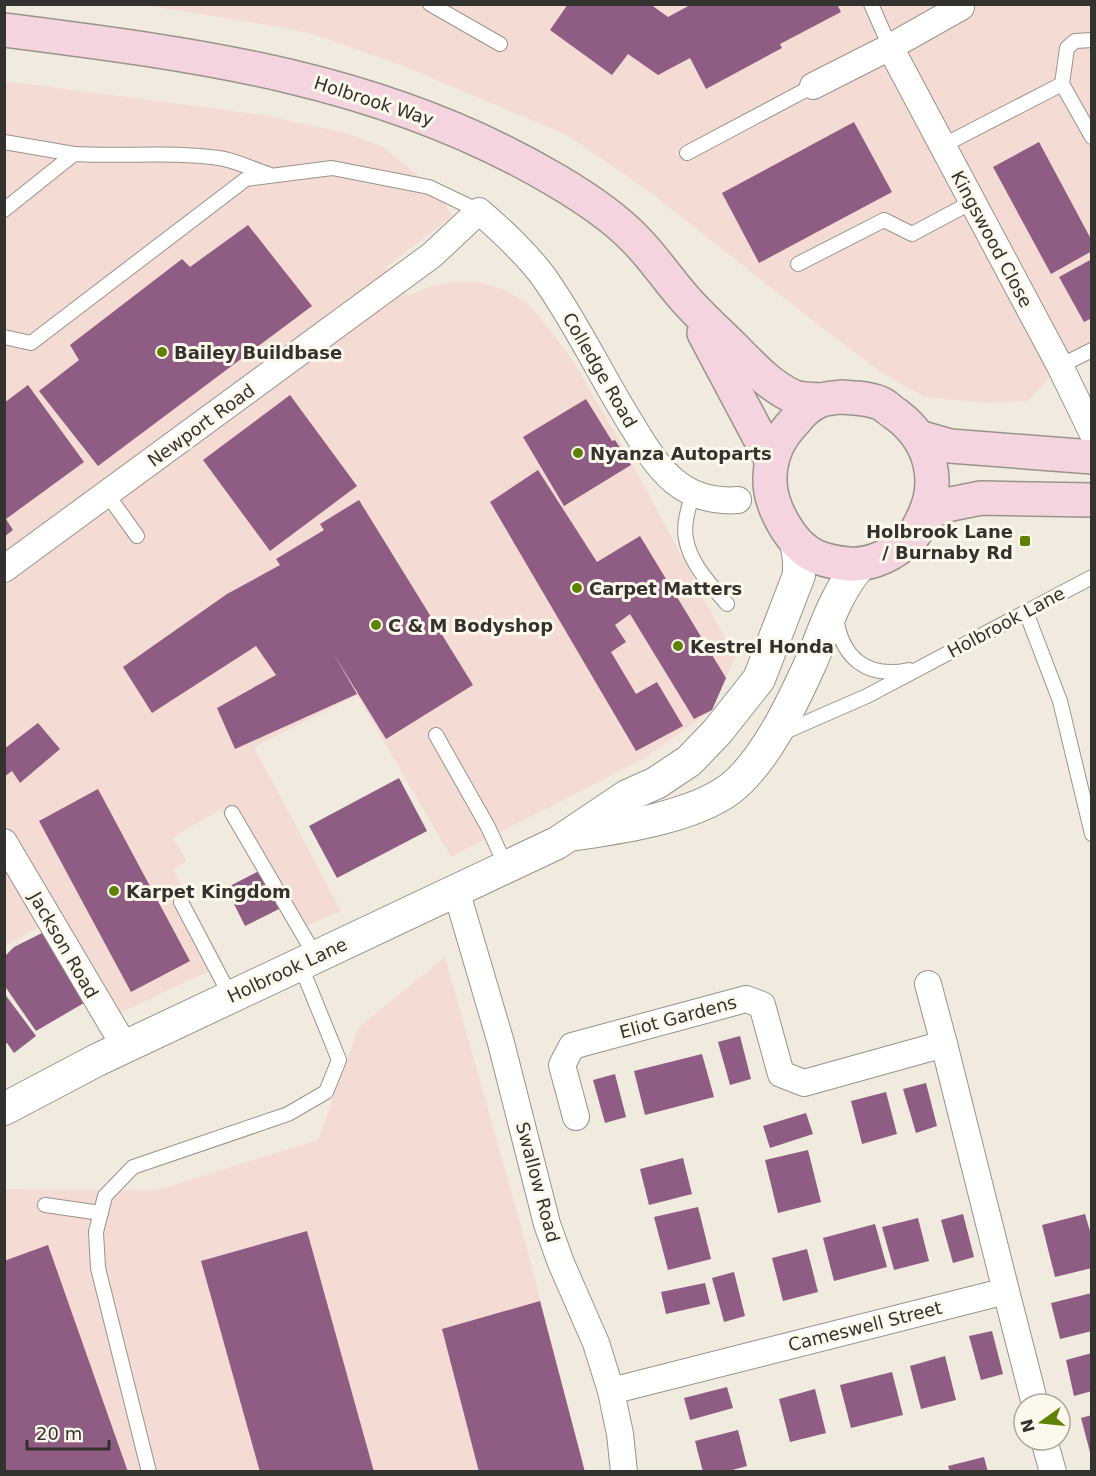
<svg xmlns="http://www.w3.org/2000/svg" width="1096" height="1476" font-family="'DejaVu Sans',sans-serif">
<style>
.industrial{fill:#f4dbd4}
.building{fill:#8f5c83}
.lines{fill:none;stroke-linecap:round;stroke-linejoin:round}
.service-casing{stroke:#999489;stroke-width:16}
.minor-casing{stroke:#999489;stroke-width:28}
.tertiary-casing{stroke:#999489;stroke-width:34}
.secondary-casing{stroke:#999489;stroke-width:36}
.service{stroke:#fff;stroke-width:14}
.minor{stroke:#fff;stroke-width:26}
.tertiary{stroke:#fff;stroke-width:32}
.secondary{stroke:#f4d4df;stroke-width:33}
.poi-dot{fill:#5e8304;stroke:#fdf8ec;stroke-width:2}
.labels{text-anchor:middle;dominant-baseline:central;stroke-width:6;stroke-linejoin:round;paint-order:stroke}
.street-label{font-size:18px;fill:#34322e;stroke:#fdf8ec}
.poi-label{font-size:18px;font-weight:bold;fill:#34322e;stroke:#fdf8ec;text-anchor:start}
</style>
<rect width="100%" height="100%" fill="#f0ebde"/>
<g class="industrial">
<polygon points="144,5 1091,5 1091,350 1060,366 1028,401 987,403 924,397 881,372 808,317 651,193 567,135 406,67 313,34 280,27"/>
<polygon points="5,81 263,115 346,133 384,147 434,189 453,216 386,267 408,296 431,286 454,282 480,282 505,290 527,303 543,321 572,359 632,463 735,657 712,710 643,759 451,857 357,695 254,747 341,911 294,931 221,809 173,838 187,861 173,869 224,964 107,1019 50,921 5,946"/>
<polygon points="445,957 524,1237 585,1471 5,1472 5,1189 157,1190 318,1140 359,1027"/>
</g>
<g class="building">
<polygon points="568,4 650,4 668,17 692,4 837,4 841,12 780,44 782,48 706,89 690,58 658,75 628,54 612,75 550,30"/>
<polygon points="854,122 892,192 759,263 722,193"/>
<polygon points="1039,142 1092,241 1092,251 1051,274 993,167"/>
<polygon points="248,225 312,306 98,466 39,391 79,360 70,345 182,259 190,267"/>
<polygon points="1092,259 1092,318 1084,322 1059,277"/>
<polygon points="28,385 84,462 6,519 13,530 4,537 4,403"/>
<polygon points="290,395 357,486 270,551 203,460"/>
<polygon points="586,399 612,441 615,440 631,465 564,506 523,437"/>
<polygon points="538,470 597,562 640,536 726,678 712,710 694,719 630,614 615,625 626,642 611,652 636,694 657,682 683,726 636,751 490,502"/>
<polygon points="359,500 473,685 386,739 333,653 357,694 235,749 217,708 276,675 256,646 152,713 123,667 227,594 280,565 276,559 324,530 320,524"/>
<polygon points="38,723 60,749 20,783 12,771 4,777 4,749"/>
<polygon points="399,778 427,831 337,878 309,826"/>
<polygon points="98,789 190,961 131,992 39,821"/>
<polygon points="259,871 279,909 245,926 226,888"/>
<polygon points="48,930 89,1000 36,1031 4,985 4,957 14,947"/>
<polygon points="4,993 36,1036 14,1053 7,1043 4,1045"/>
<polygon points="740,1036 751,1079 730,1085 718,1042"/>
<polygon points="702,1054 714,1097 645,1115 634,1071"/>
<polygon points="615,1074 626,1117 605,1123 593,1080"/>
<polygon points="926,1083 937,1126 916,1133 903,1089"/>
<polygon points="886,1092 897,1134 862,1144 851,1101"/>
<polygon points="806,1113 813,1134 770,1148 763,1126"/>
<polygon points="808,1150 821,1202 778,1213 765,1160"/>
<polygon points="683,1158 692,1194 649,1205 640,1169"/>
<polygon points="698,1207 711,1259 668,1270 654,1217"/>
<polygon points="963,1214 974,1257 953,1263 941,1220"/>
<polygon points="1085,1214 1092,1238 1092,1268 1055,1277 1042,1225"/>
<polygon points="918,1218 929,1261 894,1270 882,1227"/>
<polygon points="875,1224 887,1267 834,1281 823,1238"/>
<polygon points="307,1231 374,1472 260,1472 201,1261"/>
<polygon points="48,1245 128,1472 4,1472 4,1261"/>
<polygon points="807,1249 818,1292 783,1301 772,1258"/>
<polygon points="734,1272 745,1316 724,1322 712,1278"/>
<polygon points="705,1283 710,1304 666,1314 661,1292"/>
<polygon points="1092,1293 1092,1331 1060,1339 1051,1303"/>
<polygon points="540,1301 585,1472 479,1472 442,1329"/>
<polygon points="992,1331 1003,1374 981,1380 969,1336"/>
<polygon points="1092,1353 1092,1391 1074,1396 1066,1360"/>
<polygon points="945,1356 956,1400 921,1409 910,1366"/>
<polygon points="892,1372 903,1415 851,1428 840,1385"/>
<polygon points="727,1387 733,1408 690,1420 684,1398"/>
<polygon points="815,1389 826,1433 790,1442 779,1399"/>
<polygon points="1092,1415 1092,1456 1091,1456 1081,1418"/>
<polygon points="738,1430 747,1466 725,1472 703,1472 695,1441"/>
<polygon points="984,1457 988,1472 950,1472 948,1466"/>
</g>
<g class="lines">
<defs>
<g id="service">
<polyline points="430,4 500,44"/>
<polyline points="871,4 890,47"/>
<polyline points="1092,40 1075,41 1067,48 1062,84 1092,137"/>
<polyline points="4,142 74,154"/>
<polyline points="942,146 1062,84"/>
<polyline points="687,153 813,86"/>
<path d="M4,210l70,-56c48,3 97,-3 145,4 16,2 33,11 49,16"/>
<polyline points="798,264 884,220 912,234 972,202"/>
<polyline points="4,337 31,343 246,179 332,168 429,187 479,211"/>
<polyline points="1060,366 1092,350"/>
<path d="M693,492c-4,15 -10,31 -7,47 4,25 26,47 41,65"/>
<polyline points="107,494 137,536"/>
<polyline points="1026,612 1060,701 1092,834"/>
<path d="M836,616c5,42 31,63 73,54"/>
<polyline points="780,734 867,696 1092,577"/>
<polyline points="436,735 488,827 506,866"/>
<polyline points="232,813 316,957"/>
<polyline points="181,902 231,997"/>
<polyline points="45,1205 101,1213"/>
<polyline points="149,1472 98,1268 96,1232 105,1196 133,1167 288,1114 326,1092 339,1060 300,964"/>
</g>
<g id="minor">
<polyline points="961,7 890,47 1060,366 1092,432"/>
<polyline points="813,86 890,47"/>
<path d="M4,569l428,-314 47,-44c23,20 45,40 64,65 33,46 57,98 87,146 13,21 25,43 44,59 18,15 41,21 64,19"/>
<polyline points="4,842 125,1047"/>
<polyline points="456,890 501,1043 547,1224 561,1263 596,1343 611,1391 620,1434 624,1472"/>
<polyline points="928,984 944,1044"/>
<polyline points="576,1117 562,1065 572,1046 746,999 762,1005 781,1074 804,1083 944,1044 1006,1291"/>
<polyline points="611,1391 1006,1291 1035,1404"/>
<polyline points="1044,1440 1053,1472"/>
</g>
<g id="tertiary">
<path d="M577,834c46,-7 115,-17 153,-45 35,-27 63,-87 81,-127 14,-33 25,-70 49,-97"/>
<polyline points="4,1109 97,1060 557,843 627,796 656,783 689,761 717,732 759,679 799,575 799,559 796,542"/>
</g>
<g id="secondary">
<path d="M4,30c196,25 380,48 553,151 27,16 56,35 78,58 19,19 33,41 51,61 15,17 33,33 49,49 18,18 34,36 57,47 8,4 19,3 28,4"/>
<polyline points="704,333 772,461"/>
<path d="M842,397c13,1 28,1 40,7 5,3 10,8 15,11 34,26 45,67 25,105 -3,6 -5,11 -9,16 -17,17 -41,30 -65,28 -10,-1 -21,-3 -31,-7 -26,-11 -48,-52 -47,-79 0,-22 10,-42 25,-57 6,-8 15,-16 24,-20 7,-3 16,-3 23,-4z"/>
<polyline points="919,437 950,446 1092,457"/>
<polyline points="926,513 951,504 981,498 1092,500"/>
</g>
</defs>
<use href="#service" class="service-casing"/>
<use href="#minor" class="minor-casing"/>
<use href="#tertiary" class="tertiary-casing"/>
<use href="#secondary" class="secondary-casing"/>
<use href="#service" class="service"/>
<use href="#minor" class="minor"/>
<use href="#tertiary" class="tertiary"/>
<use href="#secondary" class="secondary"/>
</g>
<g class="poi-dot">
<circle cx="162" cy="352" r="6"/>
<circle cx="578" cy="453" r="6"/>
<rect x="1019" y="535" width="12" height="12" rx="3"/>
<circle cx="577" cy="588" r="6"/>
<circle cx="376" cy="625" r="6"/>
<circle cx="678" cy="646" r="6"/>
<circle cx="114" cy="891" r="6"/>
</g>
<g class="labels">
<g class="street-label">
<text transform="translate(374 101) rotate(18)">Holbrook Way</text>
<text transform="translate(992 239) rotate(62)">Kingswood Close</text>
<text transform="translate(600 370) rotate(60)">Colledge Road</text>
<text transform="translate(201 425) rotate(-36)">Newport Road</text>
<text transform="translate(1006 622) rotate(-28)">Holbrook Lane</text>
<text transform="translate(64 945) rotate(60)">Jackson Road</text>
<text transform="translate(287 970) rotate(-25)">Holbrook Lane</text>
<text transform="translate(678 1017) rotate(-15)">Eliot Gardens</text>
<text transform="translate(538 1182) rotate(75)">Swallow Road</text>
<text transform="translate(865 1326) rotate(-14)">Cameswell Street</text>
</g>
<g class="poi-label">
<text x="174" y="352">Bailey Buildbase</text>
<text x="590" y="453">Nyanza Autoparts</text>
<text x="1013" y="531" text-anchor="end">Holbrook Lane<tspan x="1013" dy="21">/ Burnaby Rd</tspan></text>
<text x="589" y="588">Carpet Matters</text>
<text x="388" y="625">C &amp; M Bodyshop</text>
<text x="690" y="646">Kestrel Honda</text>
<text x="126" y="891">Karpet Kingdom</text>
</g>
</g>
<rect width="1096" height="1476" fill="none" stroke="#34322e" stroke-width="12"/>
<g transform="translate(1042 1422) rotate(255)"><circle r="28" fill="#fdf8ec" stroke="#ada9a0" stroke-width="1.5"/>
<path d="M0-4.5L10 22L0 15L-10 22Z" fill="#5e8304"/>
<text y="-9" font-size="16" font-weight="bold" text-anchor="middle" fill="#34322e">N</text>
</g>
<path d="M27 1440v9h82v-9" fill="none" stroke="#34322e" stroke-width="3"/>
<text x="36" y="1440" font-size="18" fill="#34322e" stroke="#fdf8ec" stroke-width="4.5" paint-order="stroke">20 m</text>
</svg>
